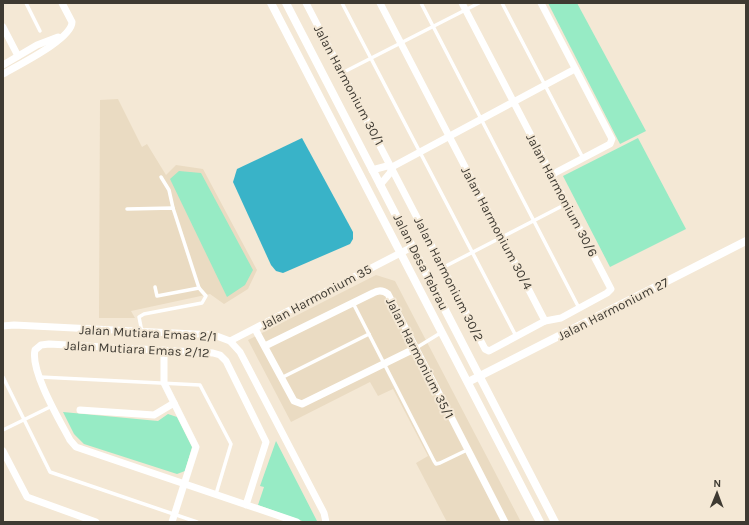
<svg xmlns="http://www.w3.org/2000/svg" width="749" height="525" font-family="Karla,sans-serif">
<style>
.built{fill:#eadbc2}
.green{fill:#97ebc5}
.water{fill:#39b3c8}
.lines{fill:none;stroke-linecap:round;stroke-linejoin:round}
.service{stroke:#fff;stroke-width:3.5}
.minor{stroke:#fff;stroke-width:7}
.tertiary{stroke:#fff;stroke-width:8}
.labels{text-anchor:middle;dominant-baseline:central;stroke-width:4;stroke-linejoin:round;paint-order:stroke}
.street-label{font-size:13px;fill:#3e3a32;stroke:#f4e8d5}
</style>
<rect width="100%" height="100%" fill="#f4e8d5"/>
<g class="built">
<polygon points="118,99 142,147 147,144 166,175 176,165 203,169 257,270 248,289 224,304 210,294 131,311 135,318 99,318 100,100"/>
<polygon points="376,275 395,281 521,522 447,522 416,463 428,456 393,389 378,396 370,382 291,422 248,340"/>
</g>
<g class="green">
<polygon points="548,3 577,3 646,131 620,144"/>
<polygon points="638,138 686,229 610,267 563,176"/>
<polygon points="179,171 201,173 253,270 245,285 227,297 170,179"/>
<polygon points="63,412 158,421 168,414 177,417 192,447 185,471 177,474 84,444 74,434"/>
<polygon points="276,441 317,521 317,522 305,522 258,505 264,487 260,486"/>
</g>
<polygon class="water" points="302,138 353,232 353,239 350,244 283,273 276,271 271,265 233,182 237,169"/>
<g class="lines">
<g class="service">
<polyline points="26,3 40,31"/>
<polyline points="342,3 516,336"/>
<polyline points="421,3 579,308"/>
<polyline points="502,3 583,158"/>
<polyline points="342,73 479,3"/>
<polyline points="161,177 169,190 173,208"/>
<polyline points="127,209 173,208 199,288"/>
<polyline points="442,268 566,204"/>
<polyline points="353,303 434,461 436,464 440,463 467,450"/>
<polyline points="142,332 139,317 144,314 202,303 206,296 199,288 157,296 155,287"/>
<polyline points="416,348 442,332"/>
<polyline points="3,377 50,472 197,522"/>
<polyline points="40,377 200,385 231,444 216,494"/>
<polyline points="281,378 369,334"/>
<polyline points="3,430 52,406"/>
</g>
<g class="minor">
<polyline points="306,3 485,349 489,351 545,321 561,318 607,293 611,289 462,3"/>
<polyline points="380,3 545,321"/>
<polyline points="541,3 612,139 610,144 551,175"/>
<polyline points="3,27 18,56"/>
<polyline points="3,65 37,45 58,37"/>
<path d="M3,74c15,-9 69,-35 69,-52l-10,-19"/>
<polyline points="372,170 387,166 392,167 575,69"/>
<polyline points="380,185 390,173 392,167"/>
<polyline points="3,326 14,325 214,335 230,341 240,352 324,513 326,522"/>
<polyline points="255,329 294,401 302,404 416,348"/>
<polyline points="230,341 412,247"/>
<path d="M265,346l108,-53c5,-3 10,-3 15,1l117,228"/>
<polyline points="164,350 164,383 196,447 172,522"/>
<polyline points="80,410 154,415 174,403"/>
<polyline points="3,451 27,497 96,522"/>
<path d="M246,505l20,-63 -40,-81 -6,-6 -7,-2 -164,-9 -8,1 -6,5c-5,21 25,71 35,90l6,7 221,75"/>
</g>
<g class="tertiary">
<polyline points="271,3 540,522"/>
<polyline points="286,3 555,522"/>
<polyline points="468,382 746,241"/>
</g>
</g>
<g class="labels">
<g class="street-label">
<text transform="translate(349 85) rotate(62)">Jalan Harmonium 30/1</text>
<text transform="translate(562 195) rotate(62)">Jalan Harmonium 30/6</text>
<text transform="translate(497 228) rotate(62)">Jalan Harmonium 30/4</text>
<text transform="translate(421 262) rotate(63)">Jalan Desa Tebrau</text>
<text transform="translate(449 279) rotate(63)">Jalan Harmonium 30/2</text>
<text transform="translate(316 297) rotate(-28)">Jalan Harmonium 35</text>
<text transform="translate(613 309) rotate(-27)">Jalan Harmonium 27</text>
<text transform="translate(148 333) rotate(3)">Jalan Mutiara Emas 2/1</text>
<text transform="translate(137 349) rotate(3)">Jalan Mutiara Emas 2/12</text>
<text transform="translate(420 358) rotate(63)">Jalan Harmonium 35/1</text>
</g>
</g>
<rect width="749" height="525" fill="none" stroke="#3e3a32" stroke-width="8"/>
<g transform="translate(717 493) rotate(1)" stroke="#f4e8d5" stroke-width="3" paint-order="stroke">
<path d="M0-3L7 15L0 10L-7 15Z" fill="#3e3a32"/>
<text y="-6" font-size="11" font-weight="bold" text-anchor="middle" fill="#3e3a32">N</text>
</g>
</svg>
